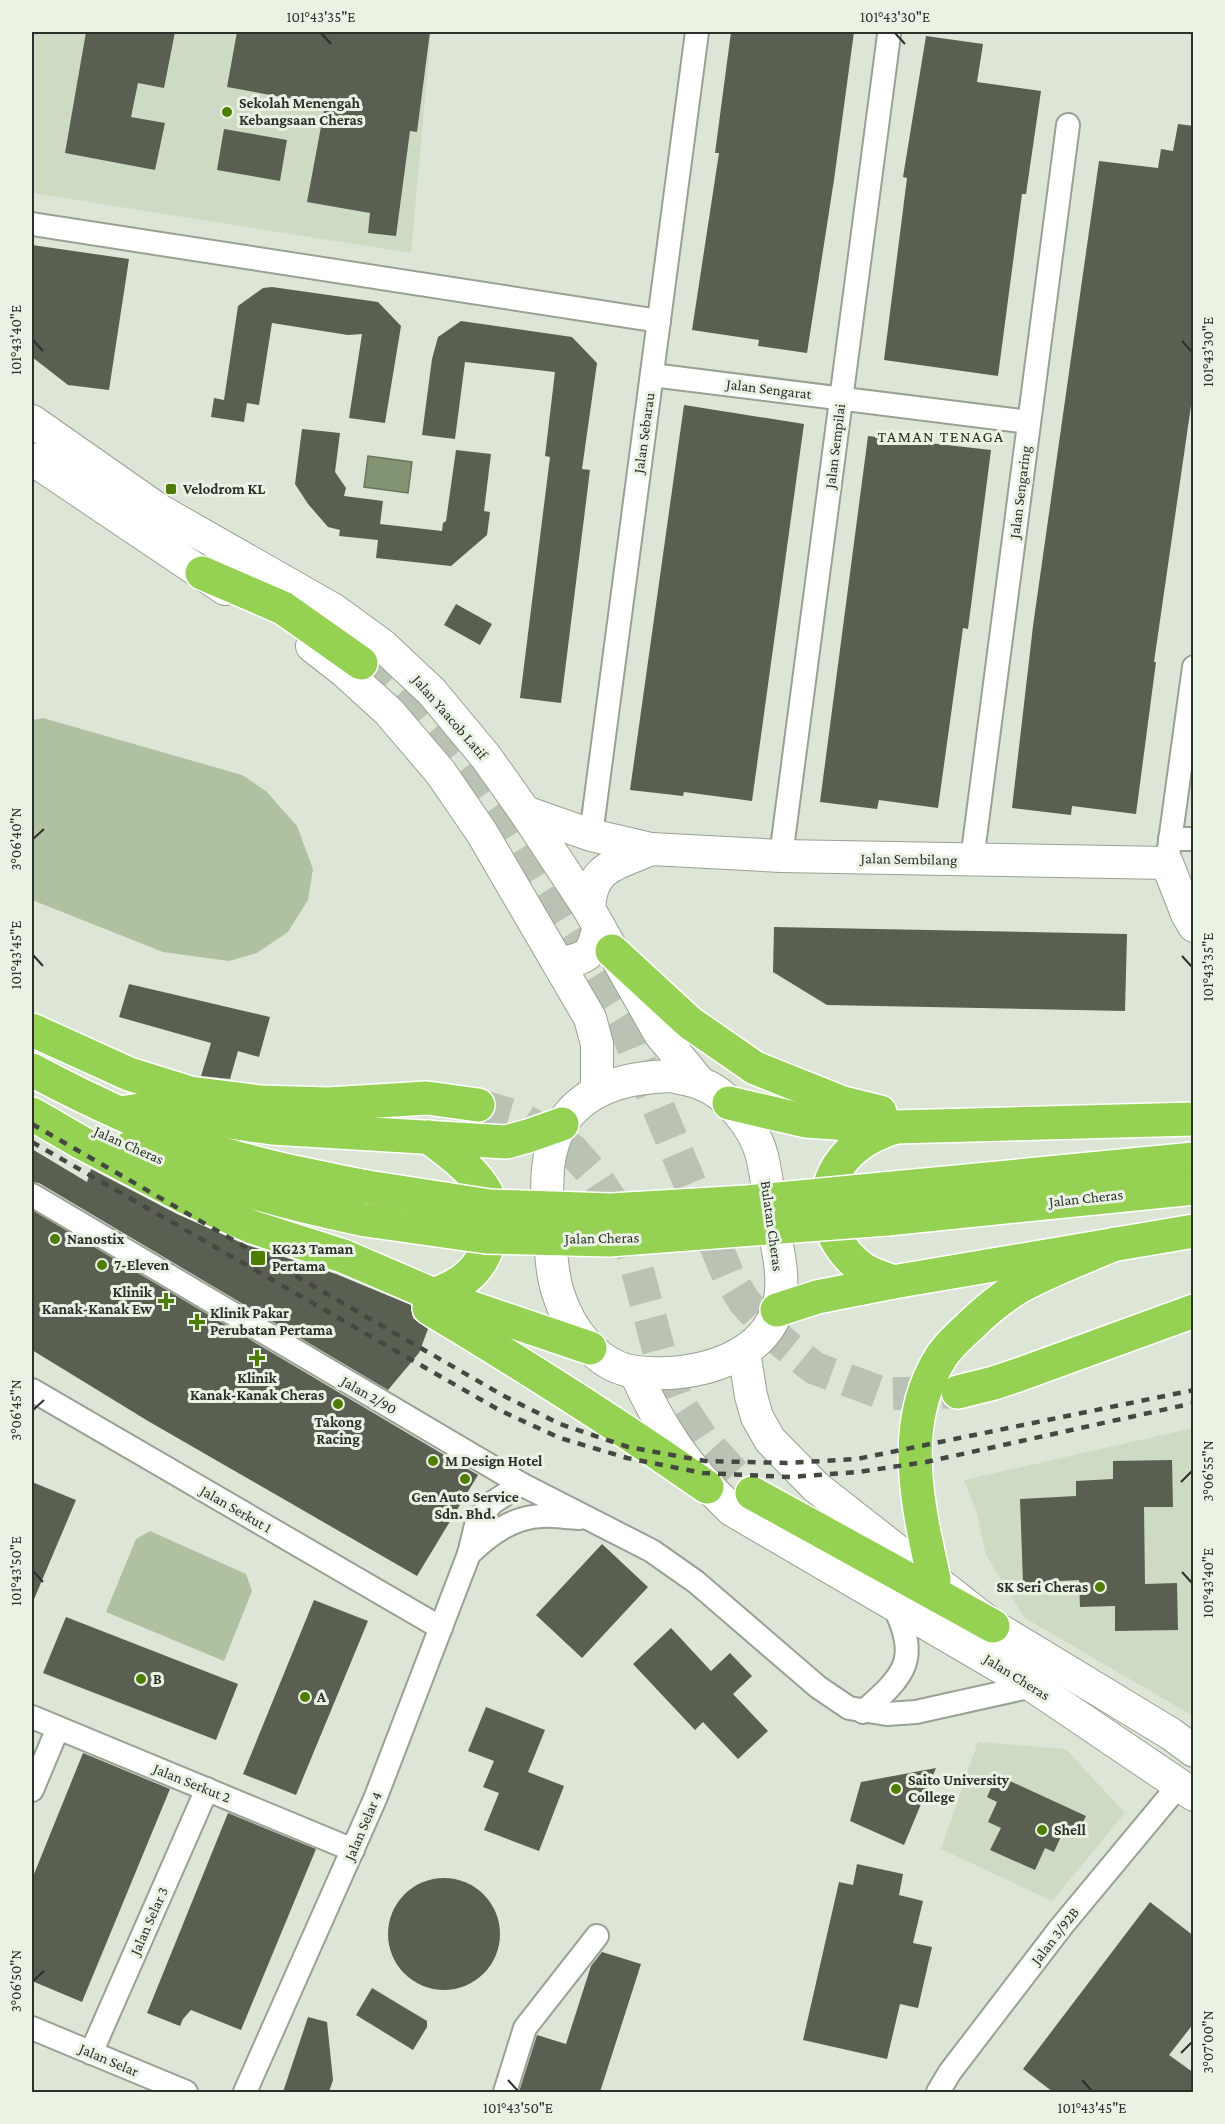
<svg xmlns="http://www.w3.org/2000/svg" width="1225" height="2124" font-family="'Crimson Pro',serif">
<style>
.built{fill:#cddac4}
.green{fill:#afc1a0}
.water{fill:#829472;stroke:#68765c;stroke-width:1.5}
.building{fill:#596052}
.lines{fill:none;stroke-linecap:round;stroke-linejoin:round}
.highway-tunnel{stroke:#bac2b4;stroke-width:33;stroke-dasharray:33 16;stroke-linecap:butt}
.street-casing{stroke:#99a193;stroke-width:26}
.secondary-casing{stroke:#99a193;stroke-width:34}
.highway-casing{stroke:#fff;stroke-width:36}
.street{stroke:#fff;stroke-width:22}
.secondary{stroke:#fff;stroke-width:32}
.highway{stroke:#95d152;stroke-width:33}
.rail{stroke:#444841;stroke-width:4.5;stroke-dasharray:8 8;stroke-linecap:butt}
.highway-bridge-casing{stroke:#fff;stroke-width:36;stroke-linecap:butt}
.highway-bridge{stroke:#95d152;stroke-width:33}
.ticks{fill:none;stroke:#2c302a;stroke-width:2}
.poi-dot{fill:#4f7d04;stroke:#eaf3e3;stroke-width:2}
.labels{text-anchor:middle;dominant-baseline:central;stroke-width:6;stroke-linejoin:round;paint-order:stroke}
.poi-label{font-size:15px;font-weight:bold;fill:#2c302a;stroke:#eaf3e3;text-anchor:start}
.street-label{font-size:15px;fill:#2c302a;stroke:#eaf3e3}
.neighbourhood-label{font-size:16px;letter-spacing:1.5px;fill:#272e22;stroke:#eaf3e3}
.neatline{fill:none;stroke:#2c302a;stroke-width:2}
.ticks-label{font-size:15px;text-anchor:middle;fill:#2c302a}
</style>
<rect width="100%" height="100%" fill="#dde6d6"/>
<g class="built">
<polygon points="32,32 431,32 411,253 32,193"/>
<polygon points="1193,1428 1193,1716 1025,1618 986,1555 977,1514 964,1480"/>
<polygon points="978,1742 1066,1749 1125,1813 1052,1901 941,1849"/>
</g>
<g class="green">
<polygon points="43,718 242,775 266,791 297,826 313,869 308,900 288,932 257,953 229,961 163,952 32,900 32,720"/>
<polygon points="150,1531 246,1574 252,1591 224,1661 106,1612 136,1539"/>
</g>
<polygon class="water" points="368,456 412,462 408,493 364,487"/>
<g class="building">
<polygon points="86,32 175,32 164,88 138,83 131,117 165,123 155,170 65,153"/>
<polygon points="237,32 430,32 417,132 410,131 396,236 368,233 370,213 307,202 325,105 227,87"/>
<polygon points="731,32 854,32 834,180 807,353 758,346 759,340 692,330 719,153 715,153"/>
<polygon points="926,36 983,44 977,82 1041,91 1026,194 1022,194 998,376 884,360 907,178 903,177"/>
<polygon points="1178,124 1194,126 1194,385 1154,662 1156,662 1136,814 1072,806 1071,815 1012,808 1033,626 1099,161 1158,168 1161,149 1173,151"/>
<polygon points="224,129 287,140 280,181 217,170"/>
<polygon points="32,245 129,259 109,390 68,385 32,357"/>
<polygon points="272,287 378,302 401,326 385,423 349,418 362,334 348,335 272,323 259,405 247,403 244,422 211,417 214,398 224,400 238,306 263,288"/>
<polygon points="461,321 572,337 597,363 582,469 590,470 561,703 520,698 550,457 545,456 555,372 465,362 455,439 422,435 432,359 438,337"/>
<polygon points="684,405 804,424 752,801 684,792 683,796 630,790"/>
<polygon points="302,429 340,433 335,472 346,488 344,496 383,501 380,524 442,531 443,523 446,521 456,450 491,454 484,511 490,512 487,535 451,566 376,558 378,540 339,536 340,530 328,527 308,504 295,484"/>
<polygon points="868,436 991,450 968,629 963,628 938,808 879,800 877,809 820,802"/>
<polygon points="456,604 492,624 480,645 444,625"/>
<polygon points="774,927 1127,934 1125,1011 827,1005 773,972"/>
<polygon points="129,984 270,1017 259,1057 238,1051 230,1079 201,1076 211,1043 119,1017"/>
<polygon points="32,1149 87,1182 91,1169 177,1214 244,1244 336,1274 411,1305 413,1318 428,1329 419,1353 388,1390 39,1183 32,1182"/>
<polygon points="32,1210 478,1475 417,1576 148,1421 32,1350"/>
<polygon points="1172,1460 1173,1507 1144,1507 1145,1584 1177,1583 1178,1630 1115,1631 1115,1606 1080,1607 1079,1580 1023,1583 1020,1499 1076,1496 1076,1481 1113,1479 1113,1461"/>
<polygon points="32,1482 76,1500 32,1604"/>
<polygon points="602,1544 648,1587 582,1658 536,1615"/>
<polygon points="314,1600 368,1621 296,1795 243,1774"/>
<polygon points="66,1617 238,1684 216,1740 43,1673"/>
<polygon points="671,1628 711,1671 730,1653 752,1676 733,1694 768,1731 738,1759 703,1722 695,1730 633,1664"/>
<polygon points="486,1707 545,1730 528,1772 564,1786 539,1851 484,1830 499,1793 483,1787 494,1761 468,1751"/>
<polygon points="83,1753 170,1789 82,2002 32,1981 32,1879"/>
<polygon points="936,1768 904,1845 850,1821 861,1782"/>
<polygon points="997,1775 1086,1816 1076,1837 1063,1832 1054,1852 1045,1848 1035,1870 990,1850 1001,1828 988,1822 997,1802 987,1797"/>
<polygon points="228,1813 316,1849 241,2030 191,2010 183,2019 180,2026 147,2013"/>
<polygon points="857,1864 903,1874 899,1895 923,1901 913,1943 932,1947 918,2008 900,2004 887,2059 803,2040 839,1882 853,1885"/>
<circle cx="444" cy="1934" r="56"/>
<polygon points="1150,1902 1194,1936 1194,2023 1169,2055 1194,2073 1194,2092 1053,2092 1023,2069"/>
<polygon points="602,1952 641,1964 600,2092 519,2092 537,2035 566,2044 591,1966"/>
<polygon points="372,1988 427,2021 427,2027 413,2050 356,2015"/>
<polygon points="308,2017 327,2022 333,2080 329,2092 283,2092"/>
</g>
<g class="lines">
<g class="highway-tunnel">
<polyline points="361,663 411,712 453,762 494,819 627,1032 728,1275 744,1301 775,1336 814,1368 885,1394 953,1392"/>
<polyline points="478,1105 521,1118 572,1150 595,1176 624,1220 659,1351 677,1401 703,1440 752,1493"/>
</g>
<defs>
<g id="street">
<polyline points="32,224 659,321"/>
<polyline points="652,375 1029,422"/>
<polyline points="591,835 697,32"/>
<polyline points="1170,839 1194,839"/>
<polyline points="781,856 889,35"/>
<polyline points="972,860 1068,125"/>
<polyline points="1167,863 1194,667"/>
<polyline points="32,1195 521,1484 652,1551 696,1582 818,1687 849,1708 887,1714 916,1712 1033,1686"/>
<polyline points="32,1390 441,1628"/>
<path d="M469,1554c20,-19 43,-37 73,-38 12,-1 25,2 37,2"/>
<path d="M863,1712c43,-38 57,-52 30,-108"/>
<polyline points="32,1717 353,1850"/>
<polyline points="32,1790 58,1728"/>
<polyline points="32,2028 186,2092"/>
<polyline points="91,2053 207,1789"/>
<polyline points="245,2092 375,1799 469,1554 477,1521 492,1503 521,1484"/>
<polyline points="505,2092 525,2028 597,1936"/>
<polyline points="938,2092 950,2072 1061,1927 1179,1785"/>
</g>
<g id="secondary">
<polyline points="32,421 159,510 334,610 382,645 432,692 486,757 525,812 589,909 660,1034 700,1083"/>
<polyline points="32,459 225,589"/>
<polyline points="312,646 344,671 389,712 441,773 482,833 590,1018 597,1044 597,1090"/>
<polyline points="525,812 591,835 651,849 781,856 1167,863 1187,914 1194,926"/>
<path d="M589,909c2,-44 27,-44 62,-60"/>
<path d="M560,963c29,-5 32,-8 39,-37"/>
<path d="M673,1076c8,3 18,4 26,7 28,9 56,45 63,73 5,21 7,42 10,63 4,23 11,48 9,72 -5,68 -88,88 -145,81 -40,-5 -67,-44 -78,-79 -7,-22 -7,-45 -9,-68 -3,-36 -6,-82 21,-112 27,-30 64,-36 103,-37z"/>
<polyline points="744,1352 751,1396 757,1417 770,1440 816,1487 993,1626 1171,1734 1194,1751"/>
<path d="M635,1372c26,57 51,95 97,138l301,176 161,109"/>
</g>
<g id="highway">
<polyline points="202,573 283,608 361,663"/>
<polyline points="612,951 690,1023 755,1068 843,1103 880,1112"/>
<polyline points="32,1030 129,1074 190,1093 260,1102 328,1104 427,1098 478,1105"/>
<path d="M32,1070c60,32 123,61 188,83 48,15 98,24 147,34"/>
<polyline points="729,1103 806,1121 895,1127 1194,1119"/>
<polyline points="120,1113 161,1107 230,1122 272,1128 506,1142 528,1136 562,1124"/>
<polyline points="32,1114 82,1143 185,1197 252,1227 343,1256 434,1295 590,1348"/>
<path d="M429,1137c20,16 44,32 57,55 15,26 3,67 -19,85 -10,9 -21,13 -33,18"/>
<path d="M131,1147c75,35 154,56 235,73"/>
<polyline points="883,1189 1194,1159"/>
<polyline points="887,1219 1194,1188"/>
<path d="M893,1282c-11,-5 -25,-8 -34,-16 -40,-32 -44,-87 -2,-120 11,-9 24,-14 38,-19"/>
<path d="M429,1308c95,57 188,116 278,179"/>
<polyline points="777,1310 817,1297 893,1282 1194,1231"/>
<polyline points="958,1392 994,1383 1018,1375 1194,1311"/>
<polyline points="752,1493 993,1626"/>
<path d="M934,1579c-16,-72 -36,-155 7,-222 7,-11 18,-21 28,-30 15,-15 32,-29 50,-40 30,-17 64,-29 96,-43"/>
</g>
</defs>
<use href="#street" class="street-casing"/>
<use href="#secondary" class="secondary-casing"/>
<use href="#highway" class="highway-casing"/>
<use href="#street" class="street"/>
<use href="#secondary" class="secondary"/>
<use href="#highway" class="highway"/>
<g class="rail">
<polyline points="32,1124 504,1396 560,1424 628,1447 705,1461 787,1463 857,1459 1194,1390"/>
<polyline points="32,1142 499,1410 560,1438 627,1458 703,1473 790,1477 858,1472 926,1462 1194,1403"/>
</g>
<defs>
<g id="highway-bridge">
<polyline points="367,1187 490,1206 611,1210 747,1202 883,1189"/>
<polyline points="366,1220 486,1237 609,1240 887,1219"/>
</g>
</defs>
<use href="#highway-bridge" class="highway-bridge-casing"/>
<use href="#highway-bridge" class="highway-bridge"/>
</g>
<path class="ticks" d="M321,33l10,11M895,33l10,11M33,340l10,11M1182,341l10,11M33,839l11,-10M33,955l10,11M1182,956l10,11M33,1410l11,-10M1181,1482l11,-11M33,1571l10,11M1182,1572l10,11M33,1981l11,-10M1181,2053l11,-11M508,2080l10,11M1082,2080l10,11"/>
<g class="poi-dot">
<circle cx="227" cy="112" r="6"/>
<rect x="165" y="483" width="12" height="12" rx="3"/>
<circle cx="55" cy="1239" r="6"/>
<rect x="250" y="1250" width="16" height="16" rx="3"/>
<circle cx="102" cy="1265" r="6"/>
<path d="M163 1292h6v6h6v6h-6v6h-6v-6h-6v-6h6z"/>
<path d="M194 1313h6v6h6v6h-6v6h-6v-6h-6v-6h6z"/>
<path d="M254 1349h6v6h6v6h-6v6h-6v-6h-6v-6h6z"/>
<circle cx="338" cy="1404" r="6"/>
<circle cx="433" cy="1461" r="6"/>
<circle cx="465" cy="1479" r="6"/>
<circle cx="1100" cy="1587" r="6"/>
<circle cx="141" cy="1679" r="6"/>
<circle cx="305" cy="1697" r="6"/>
<circle cx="896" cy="1789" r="6"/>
<circle cx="1042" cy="1830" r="6"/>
</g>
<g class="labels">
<g class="poi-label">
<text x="239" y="103">Sekolah Menengah<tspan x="239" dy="17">Kebangsaan Cheras</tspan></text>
<text x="183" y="489">Velodrom KL</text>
<text x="67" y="1239">Nanostix</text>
<text x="272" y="1249">KG23 Taman<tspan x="272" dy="17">Pertama</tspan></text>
<text x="114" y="1265">7-Eleven</text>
<text x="152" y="1292" text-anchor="end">Klinik<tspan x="152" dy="17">Kanak-Kanak Ew</tspan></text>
<text x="210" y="1313">Klinik Pakar<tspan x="210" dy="17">Perubatan Pertama</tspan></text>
<text x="257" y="1378" text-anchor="middle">Klinik<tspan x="257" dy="17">Kanak-Kanak Cheras</tspan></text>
<text x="338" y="1422" text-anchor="middle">Takong<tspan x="338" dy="17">Racing</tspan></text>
<text x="445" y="1461">M Design Hotel</text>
<text x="465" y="1497" text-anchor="middle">Gen Auto Service<tspan x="465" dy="17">Sdn. Bhd.</tspan></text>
<text x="1088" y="1587" text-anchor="end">SK Seri Cheras</text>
<text x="153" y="1679">B</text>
<text x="317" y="1697">A</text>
<text x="908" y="1780">Saito University<tspan x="908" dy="17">College</tspan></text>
<text x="1054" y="1830">Shell</text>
</g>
<g class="street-label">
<text transform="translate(769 389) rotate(7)">Jalan Sengarat</text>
<text transform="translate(644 433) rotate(-82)">Jalan Sebarau</text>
<text transform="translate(835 446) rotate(-83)">Jalan Sempilai</text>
<text transform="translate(1020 492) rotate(-83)">Jalan Sengaring</text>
<text transform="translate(450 717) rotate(49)">Jalan Yaacob Latif</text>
<text transform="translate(909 859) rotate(1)">Jalan Sembilang</text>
<text transform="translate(129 1145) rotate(24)">Jalan Cheras</text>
<text transform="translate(1086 1198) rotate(-6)">Jalan Cheras</text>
<text transform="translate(772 1226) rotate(82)">Bulatan Cheras</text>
<text transform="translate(602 1238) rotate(-1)">Jalan Cheras</text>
<text transform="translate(369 1395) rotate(30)">Jalan 2/90</text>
<text transform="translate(236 1509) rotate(30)">Jalan Serkut 1</text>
<text transform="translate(1017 1677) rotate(32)">Jalan Cheras</text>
<text transform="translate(192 1783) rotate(22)">Jalan Serkut 2</text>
<text transform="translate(363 1826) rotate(-67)">Jalan Selar 4</text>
<text transform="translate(149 1921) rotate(-66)">Jalan Selar 3</text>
<text transform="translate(1055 1936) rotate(-52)">Jalan 3/92B</text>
<text transform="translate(109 2060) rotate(23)">Jalan Selar</text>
</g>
<g class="neighbourhood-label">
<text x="941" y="436">TAMAN TENAGA</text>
</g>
</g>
<rect width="1225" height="2124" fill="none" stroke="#eaf3e3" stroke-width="66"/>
<rect x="33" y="33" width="1159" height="2058" class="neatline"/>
<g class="ticks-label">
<text x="321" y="22">101°43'35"E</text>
<text x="895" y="22">101°43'30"E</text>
<text transform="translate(16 340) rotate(-90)" y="5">101°43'40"E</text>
<text transform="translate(1208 352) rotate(-90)" y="5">101°43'30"E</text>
<text transform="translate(16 839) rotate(-90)" y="5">3°06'40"N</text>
<text transform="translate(16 955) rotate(-90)" y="5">101°43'45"E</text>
<text transform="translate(1208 967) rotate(-90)" y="5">101°43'35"E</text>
<text transform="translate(16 1410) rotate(-90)" y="5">3°06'45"N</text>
<text transform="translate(1208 1471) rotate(-90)" y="5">3°06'55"N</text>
<text transform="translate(16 1571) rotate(-90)" y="5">101°43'50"E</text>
<text transform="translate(1208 1583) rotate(-90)" y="5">101°43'40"E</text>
<text transform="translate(16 1981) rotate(-90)" y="5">3°06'50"N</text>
<text transform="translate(1208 2042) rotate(-90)" y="5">3°07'00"N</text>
<text x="518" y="2113">101°43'50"E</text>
<text x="1092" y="2113">101°43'45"E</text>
</g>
</svg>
